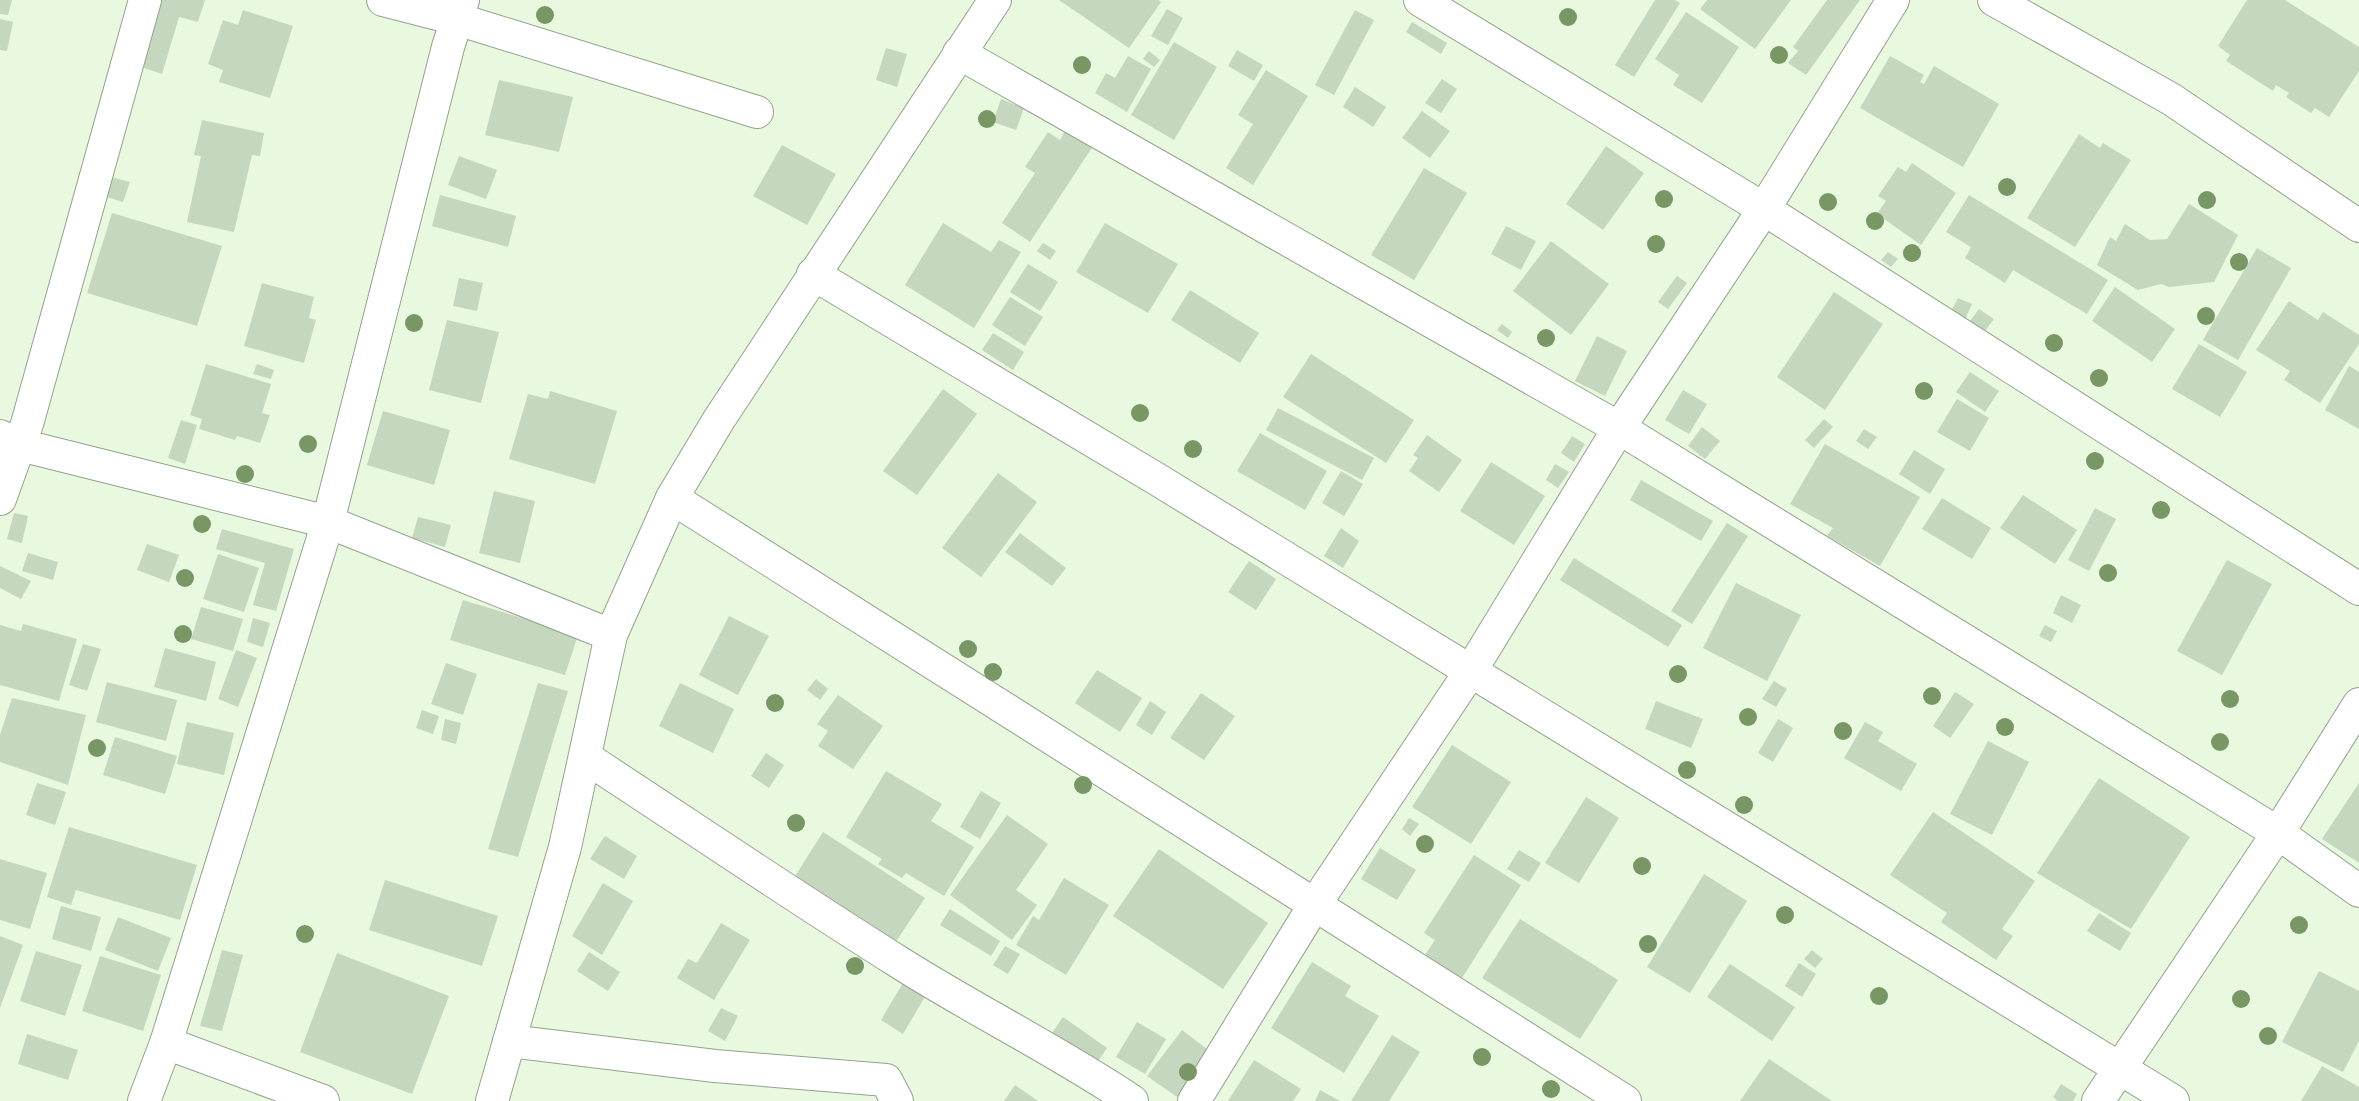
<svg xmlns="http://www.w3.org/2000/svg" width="2359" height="1101" font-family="'PT Sans',sans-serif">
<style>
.building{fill:#c6d7bf}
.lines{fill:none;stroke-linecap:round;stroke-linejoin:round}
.minor-casing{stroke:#93a38c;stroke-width:34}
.minor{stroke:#fff;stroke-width:32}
.tree{fill:#789765}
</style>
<rect width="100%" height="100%" fill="#e8f9e0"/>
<g class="building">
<polygon points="0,0 12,0 8,15 0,14"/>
<polygon points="155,0 205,0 198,22 179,17 162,74 135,65"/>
<polygon points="1059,0 1158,0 1161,2 1129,48"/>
<polygon points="1655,0 1675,0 1680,3 1634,77 1615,65"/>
<polygon points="1707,0 1791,0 1755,49 1700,9"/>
<polygon points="1827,0 1860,0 1806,75 1788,63 1798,51 1793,47"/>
<polygon points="2247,0 2285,0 2359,47 2359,71 2329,117 2315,108 2311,113 2286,97 2289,93 2276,85 2273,91 2226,61 2230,55 2218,46"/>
<polygon points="1167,9 1183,18 1168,45 1151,36"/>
<polygon points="243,10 293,26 270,98 219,82 223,70 208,64 223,20 238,25"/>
<polygon points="1355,10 1374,20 1334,95 1315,85"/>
<polygon points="1686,12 1739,47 1702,103 1673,85 1679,75 1655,59"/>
<polygon points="0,19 13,22 7,51 0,50"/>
<polygon points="1412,22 1447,43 1441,54 1406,32"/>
<polygon points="1174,42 1217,67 1174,140 1131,115"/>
<polygon points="886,48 907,54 897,87 876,80"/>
<polygon points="1237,50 1263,65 1254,81 1228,66"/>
<polygon points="1149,51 1160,60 1154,67 1143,59"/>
<polygon points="1128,56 1151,69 1127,112 1095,93 1106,73 1115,78"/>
<polygon points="1890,56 1924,75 1920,82 1924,84 1934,66 1999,104 1963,167 1860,108"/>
<polygon points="1266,70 1308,96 1253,185 1226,168 1253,124 1238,115"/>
<polygon points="1442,79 1457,89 1441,113 1425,103"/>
<polygon points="499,80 573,97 559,152 485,135"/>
<polygon points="1355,87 1386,107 1373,127 1343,107"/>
<polygon points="1001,99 1024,108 1016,130 993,122"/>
<polygon points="1422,111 1450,131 1430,158 1402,138"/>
<polygon points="202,120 264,133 260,156 252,155 234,232 187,222 201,156 194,155"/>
<polygon points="1066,129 1093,146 1030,242 1002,223 1035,173 1025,167 1048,132 1060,140"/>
<polygon points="2079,134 2100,148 2103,143 2131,160 2075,247 2027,218"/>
<polygon points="782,145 836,174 807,225 753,196"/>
<polygon points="1606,146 1644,173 1603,230 1566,204"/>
<polygon points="459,156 497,170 486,199 448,185"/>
<polygon points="1912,163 1956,193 1921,245 1877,214 1886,201 1878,196 1898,167 1906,172"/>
<polygon points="1424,168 1467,193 1414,280 1371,255"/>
<polygon points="107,176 130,182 123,202 100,195"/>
<polygon points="440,195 516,216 508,247 432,226"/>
<polygon points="1969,195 2108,280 2087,314 2013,270 2005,283 1965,258 1971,247 1946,232"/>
<polygon points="2189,204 2238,235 2214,282 2169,287 2161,284 2138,290 2097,265 2110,237 2116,241 2125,224 2150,240 2167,239"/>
<polygon points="112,213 222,246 197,326 87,293"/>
<polygon points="943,223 991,252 999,240 1021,252 974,328 905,285"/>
<polygon points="1105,223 1178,264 1148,313 1076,272"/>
<polygon points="1506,226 1536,241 1521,270 1491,254"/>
<polygon points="1551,241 1609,284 1571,335 1513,291"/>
<polygon points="1043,243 1056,251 1050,260 1037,251"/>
<polygon points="2257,248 2291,268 2238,360 2203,340"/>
<polygon points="1888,252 1898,259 1891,267 1881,260"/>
<polygon points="1028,264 1058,282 1040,311 1010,292"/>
<polygon points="1677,276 1687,283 1668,309 1658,302"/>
<polygon points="459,278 483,283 477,311 453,306"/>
<polygon points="262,283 314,297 309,318 316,320 304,363 244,346"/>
<polygon points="2115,287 2175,329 2152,362 2092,321"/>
<polygon points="1190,290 1259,333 1240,363 1171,320"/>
<polygon points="1834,292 1883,324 1825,410 1777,377"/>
<polygon points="1010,297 1043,317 1025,346 992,325"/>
<polygon points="1958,298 1972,304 1963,324 1948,317"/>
<polygon points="2289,301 2318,320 2323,312 2359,335 2359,344 2320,403 2284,380 2290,371 2256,350"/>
<polygon points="1979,309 1994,319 1985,331 1970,321"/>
<polygon points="447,320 499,332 481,403 429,390"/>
<polygon points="1502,324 1512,332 1508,338 1497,330"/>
<polygon points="993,333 1024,352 1013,370 982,350"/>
<polygon points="1597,336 1627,351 1605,396 1575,381"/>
<polygon points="2199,344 2247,372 2220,417 2172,389"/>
<polygon points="1311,354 1414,420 1386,463 1283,397"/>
<polygon points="206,364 271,384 262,413 270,415 260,443 237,436 235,440 199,429 202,419 190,415"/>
<polygon points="257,364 274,370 271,379 253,374"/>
<polygon points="2349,366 2359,372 2359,429 2325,410"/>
<polygon points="1970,372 1999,391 1985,412 1956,392"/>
<polygon points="943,389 977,414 917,495 883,471"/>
<polygon points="1683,390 1707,404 1689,434 1665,420"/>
<polygon points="550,391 617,411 595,484 509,459 528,394 548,399"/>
<polygon points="1957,399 1989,418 1970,451 1937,432"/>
<polygon points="1278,408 1374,458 1362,480 1266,430"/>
<polygon points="383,411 450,430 434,485 367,465"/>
<polygon points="1824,419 1833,427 1814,448 1805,440"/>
<polygon points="181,420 197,425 185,464 168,458"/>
<polygon points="1702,427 1720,441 1705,459 1688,446"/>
<polygon points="1864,429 1877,437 1868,449 1856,441"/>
<polygon points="1260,433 1327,471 1305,510 1237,471"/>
<polygon points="1427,435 1462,460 1439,492 1409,471 1418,458 1413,455"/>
<polygon points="1572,436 1585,444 1574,462 1561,453"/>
<polygon points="1825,444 1920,497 1880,566 1827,536 1833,528 1790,504"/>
<polygon points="1914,450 1945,469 1930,494 1899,474"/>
<polygon points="1491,462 1545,496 1514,545 1460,511"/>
<polygon points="1555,464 1569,472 1558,488 1546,480"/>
<polygon points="1341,471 1363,484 1344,516 1322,503"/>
<polygon points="998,473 1037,502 981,577 942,548"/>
<polygon points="1641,480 1713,521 1701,541 1630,500"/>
<polygon points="494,491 535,501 520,563 479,553"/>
<polygon points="2023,495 2077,530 2055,564 2000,528"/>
<polygon points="1942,498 1991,528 1972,559 1922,529"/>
<polygon points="2095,508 2116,519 2089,571 2068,560"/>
<polygon points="14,513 28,516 22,543 7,539"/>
<polygon points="418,517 451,525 445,547 412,538"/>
<polygon points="1727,523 1748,536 1692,624 1671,611"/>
<polygon points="1341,528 1359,541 1343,568 1324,556"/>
<polygon points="222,529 294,549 276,611 253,605 265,563 216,549"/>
<polygon points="1020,533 1066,568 1052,586 1005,552"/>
<polygon points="147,544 179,555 169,582 137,570"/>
<polygon points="28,553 58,562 53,580 22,571"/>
<polygon points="218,554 259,568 244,612 203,599"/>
<polygon points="1574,558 1682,625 1668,647 1560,580"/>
<polygon points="2227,560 2272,584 2222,675 2177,651"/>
<polygon points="1249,561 1276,579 1256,610 1228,592"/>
<polygon points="0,566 31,581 21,599 0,588"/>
<polygon points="1736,583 1801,615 1767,681 1703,648"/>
<polygon points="2061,595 2081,605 2072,623 2053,613"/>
<polygon points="463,600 578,635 565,675 450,640"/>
<polygon points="201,607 243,619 233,651 191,639"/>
<polygon points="729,616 769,636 738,695 699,675"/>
<polygon points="253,618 270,623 263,647 247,642"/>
<polygon points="23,624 77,639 59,701 0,685 0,625 21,631"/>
<polygon points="2045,625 2057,631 2051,642 2039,636"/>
<polygon points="83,644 101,649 87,691 69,685"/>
<polygon points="165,648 216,662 206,701 154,687"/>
<polygon points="236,650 257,658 238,707 218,699"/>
<polygon points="446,663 477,674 463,715 431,704"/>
<polygon points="1097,670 1142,698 1120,732 1075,703"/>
<polygon points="816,679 828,689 820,700 807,690"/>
<polygon points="1774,681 1787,689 1776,707 1762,699"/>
<polygon points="107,682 177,700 166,741 96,722"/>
<polygon points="538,683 568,691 518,857 488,849"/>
<polygon points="680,683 734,709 713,753 659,726"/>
<polygon points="1955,692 1974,704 1950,738 1933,726"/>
<polygon points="1201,693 1235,716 1204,760 1170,738"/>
<polygon points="838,695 883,726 853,769 818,746 828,731 817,724"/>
<polygon points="12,698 86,715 68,785 0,762 0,735"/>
<polygon points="1150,701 1166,712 1152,735 1136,725"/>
<polygon points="1656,701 1703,719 1691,748 1645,729"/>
<polygon points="422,710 439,716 433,734 416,728"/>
<polygon points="445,719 461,723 456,744 441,740"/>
<polygon points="1778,719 1793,728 1773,762 1758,753"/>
<polygon points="187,722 234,733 224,775 177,764"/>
<polygon points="1865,722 1883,732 1878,741 1917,764 1901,791 1844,758"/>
<polygon points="115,737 177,756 165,794 103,775"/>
<polygon points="1988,741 2029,762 1992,835 1950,814"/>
<polygon points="1452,745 1511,782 1471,844 1412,807"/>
<polygon points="766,753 784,765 769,788 751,776"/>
<polygon points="886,771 942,804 931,821 974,847 944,896 906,873 902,878 878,864 882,859 846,837"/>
<polygon points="2099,778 2190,837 2131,929 2037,873"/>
<polygon points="37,783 66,792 55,825 26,815"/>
<polygon points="2359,783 2359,863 2322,839"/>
<polygon points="981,791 1001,803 980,839 960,827"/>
<polygon points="1586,797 1619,818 1579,883 1545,863"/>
<polygon points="1933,812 2035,881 2002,929 2013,936 1996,960 1941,922 1947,913 1890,875"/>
<polygon points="1007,815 1048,844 1016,890 1037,905 1012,940 950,895"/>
<polygon points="1409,818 1419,824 1410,836 1402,829"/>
<polygon points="69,827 197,865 180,920 76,890 71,905 47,897"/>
<polygon points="823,832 925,898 893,946 792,881"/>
<polygon points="605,836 637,856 624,879 590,859"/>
<polygon points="1380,848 1416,870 1397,900 1361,879"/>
<polygon points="1159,849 1268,923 1223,989 1113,916"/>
<polygon points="1519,850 1541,863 1529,882 1507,869"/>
<polygon points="1474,855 1521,885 1462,978 1425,955 1435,940 1424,933"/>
<polygon points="0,859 47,873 30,929 0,920"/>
<polygon points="1704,874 1747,901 1690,993 1647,967"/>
<polygon points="1064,878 1109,905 1066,975 1016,945 1033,916 1039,920"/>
<polygon points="385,880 498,916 482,966 369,930"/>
<polygon points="603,883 633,901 602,955 572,936"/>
<polygon points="61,906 101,917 91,951 52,939"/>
<polygon points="950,909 1000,941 991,956 940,925"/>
<polygon points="2099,913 2131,933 2120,951 2087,931"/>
<polygon points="118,917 171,938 158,971 105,950"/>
<polygon points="1520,919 1618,980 1580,1039 1482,978"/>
<polygon points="721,923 750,940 714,1000 677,978 688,959 697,963"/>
<polygon points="0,936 23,945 0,1008"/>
<polygon points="1005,946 1020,954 1008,974 993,965"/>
<polygon points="222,950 243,955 222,1031 200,1026"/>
<polygon points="1812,950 1823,959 1815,968 1804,959"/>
<polygon points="36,951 82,965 65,1016 20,1001"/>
<polygon points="589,952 620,972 608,991 577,971"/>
<polygon points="337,953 449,996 412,1094 300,1052"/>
<polygon points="100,956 161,975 143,1031 82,1011"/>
<polygon points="1312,962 1351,986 1345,996 1379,1016 1344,1073 1271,1028"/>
<polygon points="1799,963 1816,974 1802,997 1785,986"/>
<polygon points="1730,964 1795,1007 1772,1041 1707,997"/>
<polygon points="2319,971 2359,991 2359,1041 2343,1072 2282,1042"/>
<polygon points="907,976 929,990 903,1034 881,1020"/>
<polygon points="721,1008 738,1016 725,1041 708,1031"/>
<polygon points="1063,1017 1107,1048 1096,1064 1052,1033"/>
<polygon points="1137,1022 1166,1039 1145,1074 1116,1057"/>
<polygon points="1182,1030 1211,1052 1177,1097 1147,1076"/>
<polygon points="27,1034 78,1050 68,1080 18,1064"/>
<polygon points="1392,1035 1420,1052 1389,1101 1351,1101"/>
<polygon points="1769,1059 1832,1101 1740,1101"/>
<polygon points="1254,1060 1301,1089 1293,1101 1228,1101"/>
<polygon points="2322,1066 2359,1087 2359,1101 2301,1101"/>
<polygon points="2061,1084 2077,1094 2073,1101 2058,1101 2053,1097"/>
<polygon points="1015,1085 1038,1101 1004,1101"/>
<polygon points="1320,1090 1340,1101 1315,1101"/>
</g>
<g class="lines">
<defs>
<g id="minor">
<polyline points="383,0 457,19 757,112"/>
<polyline points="1420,0 1764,209 2359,589"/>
<polyline points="1994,0 2171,99 2359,226"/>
<polyline points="959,53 1619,428 2278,833 2359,891"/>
<polyline points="813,274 1155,478 2173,1101"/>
<polyline points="0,436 20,445 328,522 611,635"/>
<polyline points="672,498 1625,1101"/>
<polyline points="0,499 27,424 145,0"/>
<path d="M585,757c104,68 207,138 312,204 77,49 159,89 235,140"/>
<polyline points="509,1041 715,1066 886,1080 897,1101"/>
<polyline points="166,1043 323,1101"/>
<polyline points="144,1101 166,1043 328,522 448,47 463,0"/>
<polyline points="492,1101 565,847 611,635 672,498 718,421 995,0"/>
<polyline points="1194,1101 1315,904 1470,672 1619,428 1764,209 1893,0"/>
<polyline points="2098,1101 2278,833 2359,704"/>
</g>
</defs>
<use href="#minor" class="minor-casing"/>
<use href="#minor" class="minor"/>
</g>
<g class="tree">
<circle cx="545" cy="15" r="9"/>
<circle cx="1568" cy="17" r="9"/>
<circle cx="1779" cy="55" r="9"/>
<circle cx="1082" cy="65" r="9"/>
<circle cx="987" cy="119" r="9"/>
<circle cx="2007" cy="187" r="9"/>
<circle cx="1664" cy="199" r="9"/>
<circle cx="2207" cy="200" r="9"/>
<circle cx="1828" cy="202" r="9"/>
<circle cx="1875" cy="221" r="9"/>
<circle cx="1656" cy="244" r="9"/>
<circle cx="1912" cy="253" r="9"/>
<circle cx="2239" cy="262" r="9"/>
<circle cx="2206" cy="316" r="9"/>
<circle cx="414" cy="323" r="9"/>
<circle cx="1546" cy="338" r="9"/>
<circle cx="2054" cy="343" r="9"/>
<circle cx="2099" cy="378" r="9"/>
<circle cx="1924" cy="391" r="9"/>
<circle cx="1140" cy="413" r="9"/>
<circle cx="308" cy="444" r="9"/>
<circle cx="1193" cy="449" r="9"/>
<circle cx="2095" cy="461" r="9"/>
<circle cx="245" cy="474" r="9"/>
<circle cx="2161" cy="510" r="9"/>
<circle cx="202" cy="524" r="9"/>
<circle cx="2108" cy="573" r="9"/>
<circle cx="185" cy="578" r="9"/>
<circle cx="183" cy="634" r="9"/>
<circle cx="968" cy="649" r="9"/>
<circle cx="993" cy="672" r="9"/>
<circle cx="1678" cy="674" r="9"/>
<circle cx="1932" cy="696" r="9"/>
<circle cx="2230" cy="699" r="9"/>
<circle cx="775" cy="703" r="9"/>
<circle cx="1748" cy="717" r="9"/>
<circle cx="2005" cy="727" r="9"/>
<circle cx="1843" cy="731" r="9"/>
<circle cx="2220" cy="742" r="9"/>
<circle cx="97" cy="748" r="9"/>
<circle cx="1687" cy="770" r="9"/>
<circle cx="1083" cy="785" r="9"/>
<circle cx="1744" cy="805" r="9"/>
<circle cx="796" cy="823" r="9"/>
<circle cx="1425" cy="844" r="9"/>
<circle cx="1642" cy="866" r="9"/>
<circle cx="1785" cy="915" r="9"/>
<circle cx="2299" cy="925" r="9"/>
<circle cx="305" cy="934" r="9"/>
<circle cx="1648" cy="944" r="9"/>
<circle cx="855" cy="966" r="9"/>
<circle cx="1879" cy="996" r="9"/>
<circle cx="2241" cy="999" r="9"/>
<circle cx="2268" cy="1036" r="9"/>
<circle cx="1482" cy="1057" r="9"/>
<circle cx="1188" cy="1072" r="9"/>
<circle cx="1551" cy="1089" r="9"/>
</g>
</svg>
